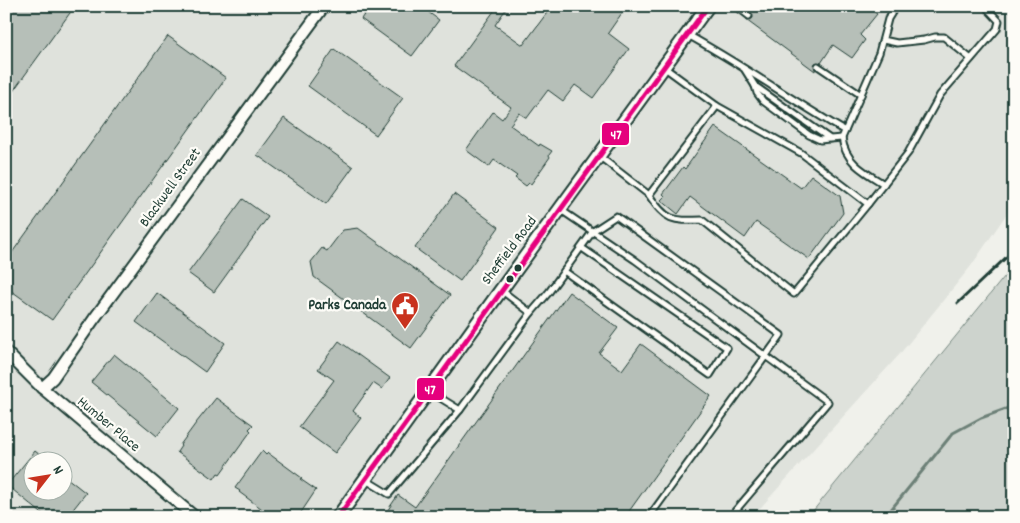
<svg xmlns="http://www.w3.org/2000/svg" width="1020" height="523" font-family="Dekko,sans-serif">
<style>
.built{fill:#dfe2dc;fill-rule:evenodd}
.green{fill:#cdd3cd;stroke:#768880}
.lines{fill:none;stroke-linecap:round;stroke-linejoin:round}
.stream{stroke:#6c8077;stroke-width:3}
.building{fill:#b6bfb8;stroke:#1f3d34}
.service-casing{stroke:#1f3d34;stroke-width:9}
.minor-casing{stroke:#1f3d34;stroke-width:14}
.tertiary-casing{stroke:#1f3d34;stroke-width:16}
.service{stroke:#fdfcf7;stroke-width:5}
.minor{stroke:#fdfcf7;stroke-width:10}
.tertiary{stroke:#fdfcf7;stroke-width:12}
.rail{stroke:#1f3d34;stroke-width:3}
.bus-1-casing{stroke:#fdfcf7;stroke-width:9}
.bus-1{stroke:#e5007d;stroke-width:5}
.bus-dot{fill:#1f3d34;stroke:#fdfcf7;stroke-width:2}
.labels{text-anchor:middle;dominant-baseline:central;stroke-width:4.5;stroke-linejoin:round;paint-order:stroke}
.street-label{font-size:15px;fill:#1f3d34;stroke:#fdfcf7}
.poi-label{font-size:15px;font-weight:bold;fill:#1f3d34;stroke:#fdfcf7;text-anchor:end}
.line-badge{stroke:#fdfcf7;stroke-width:2}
.badge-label{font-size:14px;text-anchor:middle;font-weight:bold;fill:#fff}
</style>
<rect width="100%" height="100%" fill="#f0f1eb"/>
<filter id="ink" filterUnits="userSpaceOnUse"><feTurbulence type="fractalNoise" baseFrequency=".02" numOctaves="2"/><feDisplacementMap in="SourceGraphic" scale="10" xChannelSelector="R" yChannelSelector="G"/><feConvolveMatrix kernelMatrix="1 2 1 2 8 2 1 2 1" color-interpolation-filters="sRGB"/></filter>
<g filter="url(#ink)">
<path class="built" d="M6,6h1008v197l-43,63 -72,89 -147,162h-746zM32,460h30v30h-30z"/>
<polygon class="green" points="1014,265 1014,517 808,517"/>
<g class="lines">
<polyline class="stream" points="885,517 953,433 981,418 1014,406"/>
</g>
<g class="building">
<polygon points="6,6 75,6 6,101"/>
<polygon points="370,6 420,6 439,20 412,56 361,19"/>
<polygon points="488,6 508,6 495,25 523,45 552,6 619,6 624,10 608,33 629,49 593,98 575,85 563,101 548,90 527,118 519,113 510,125 539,146 540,144 552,151 549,155 550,157 536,177 531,184 529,183 526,186 515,178 517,176 494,160 489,167 466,150 493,112 502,119 511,107 454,66 494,11"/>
<polygon points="756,6 867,6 877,14 860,35 865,40 852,58 833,45 821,63 815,63 815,71 746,20 753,18 751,12"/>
<polygon points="168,36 226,78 52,320 6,287 6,261"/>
<polygon points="334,49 403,98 376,135 308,86"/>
<polygon points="284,118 353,167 326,204 257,155"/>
<polygon points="715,127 801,188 811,175 840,196 843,213 809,259 756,222 745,238 690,197 678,214 661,200 665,196 663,194 683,167 685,169"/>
<polygon points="454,194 499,227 460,281 415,248"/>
<polygon points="243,199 268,217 214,292 188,273"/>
<polygon points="358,228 450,295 411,348 314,277 311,262 322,248 327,251 343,230"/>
<polygon points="569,292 618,328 599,353 622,370 641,344 711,396 625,517 383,517 398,495 415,507"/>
<polygon points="157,293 225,343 205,372 136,322"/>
<polygon points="339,341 390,378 382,389 373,383 353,411 361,418 335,453 299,427 334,380 318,369"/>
<polygon points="114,354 179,408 157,436 91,382"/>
<polygon points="216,398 253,425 249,429 251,431 233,456 220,474 218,473 214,479 177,452 181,446 180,445 196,423"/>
<polygon points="35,451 46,460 32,460 32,490 62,490 62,474 86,493 67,517 46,517 7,485"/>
<polygon points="262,451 266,455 268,453 302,478 300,479 316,490 298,517 273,517 239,492 240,491 235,488"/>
</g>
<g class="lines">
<defs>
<g id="service">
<polyline points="736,6 749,16"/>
<path d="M688,35c54,30 104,65 157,96"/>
<polyline points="883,40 897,43 924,40 935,37 944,37 971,59"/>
<polyline points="818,66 861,95"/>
<polyline points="745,70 755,86 830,139 842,138"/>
<polyline points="755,86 757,93 763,101 809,135 820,140 829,139"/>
<polyline points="599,156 649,195 717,106"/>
<path d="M884,184c-20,-12 -39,-22 -42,-46l37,-85 9,-34 8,-13"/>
<path d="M649,195c17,26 23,26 53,25l92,74 74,-90 -67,-51 -84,-47 -52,-38"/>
<polyline points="868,204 908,153 940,95 997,29 999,21 985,6"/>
<polyline points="561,210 635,260 828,402 730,517"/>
<polyline points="564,271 710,375 727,348 582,248"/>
<polyline points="501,290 531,313 549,292 593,231 616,216 781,335 649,517"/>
<polyline points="429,391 460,410 531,313"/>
<polyline points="366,480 389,494 460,410"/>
</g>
<g id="minor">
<polyline points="6,352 42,388 195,517"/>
<polyline points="42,388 53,378 94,319 324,6"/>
</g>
<polyline id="tertiary" points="338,517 501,290 708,6"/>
</defs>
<use href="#service" class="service-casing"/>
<use href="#minor" class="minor-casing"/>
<use href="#tertiary" class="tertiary-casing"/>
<use href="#service" class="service"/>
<use href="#minor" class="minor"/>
<use href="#tertiary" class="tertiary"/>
<polyline class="rail" points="958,303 1014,250"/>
<defs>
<polyline id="bus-1" points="338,517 708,6"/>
</defs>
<use href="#bus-1" class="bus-1-casing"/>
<use href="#bus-1" class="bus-1"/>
</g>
</g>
<defs>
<symbol id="civic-pin" viewBox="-11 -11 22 30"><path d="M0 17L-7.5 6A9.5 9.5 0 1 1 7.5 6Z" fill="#c8321e" stroke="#fdfcf7"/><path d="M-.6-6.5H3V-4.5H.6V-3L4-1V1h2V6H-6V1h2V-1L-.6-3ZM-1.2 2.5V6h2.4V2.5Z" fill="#fff"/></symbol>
</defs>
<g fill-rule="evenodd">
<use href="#civic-pin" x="389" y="290" width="32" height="43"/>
</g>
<g class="bus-dot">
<circle cx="518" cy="268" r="4.5"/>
<circle cx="510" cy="279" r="4.5"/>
</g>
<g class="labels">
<g class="street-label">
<text transform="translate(171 188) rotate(-54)">Blackwell Street</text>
<text transform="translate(510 251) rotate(-53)">Sheffield Road</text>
<text transform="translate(108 425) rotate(40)">Humber Place</text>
</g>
<g class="poi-label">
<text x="386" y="306">Parks Canada</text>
</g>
</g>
<g class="line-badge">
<rect x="601" y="122" width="29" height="24" rx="5" fill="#e5007d"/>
<rect x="416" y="377" width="29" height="24" rx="5" fill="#e5007d"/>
</g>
<g class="badge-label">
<text x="616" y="139">47</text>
<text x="430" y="394">47</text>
</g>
<rect width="1020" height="523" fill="none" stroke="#fdfcf7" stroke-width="25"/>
<rect x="12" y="12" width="995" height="498" fill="none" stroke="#1f3d34" stroke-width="2" filter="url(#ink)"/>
<g transform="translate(48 476) rotate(59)"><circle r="24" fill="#fdfcf7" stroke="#a4b0a9"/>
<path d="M0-4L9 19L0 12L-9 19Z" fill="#c8321e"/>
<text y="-8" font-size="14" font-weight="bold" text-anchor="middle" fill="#1f3d34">N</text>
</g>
</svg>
